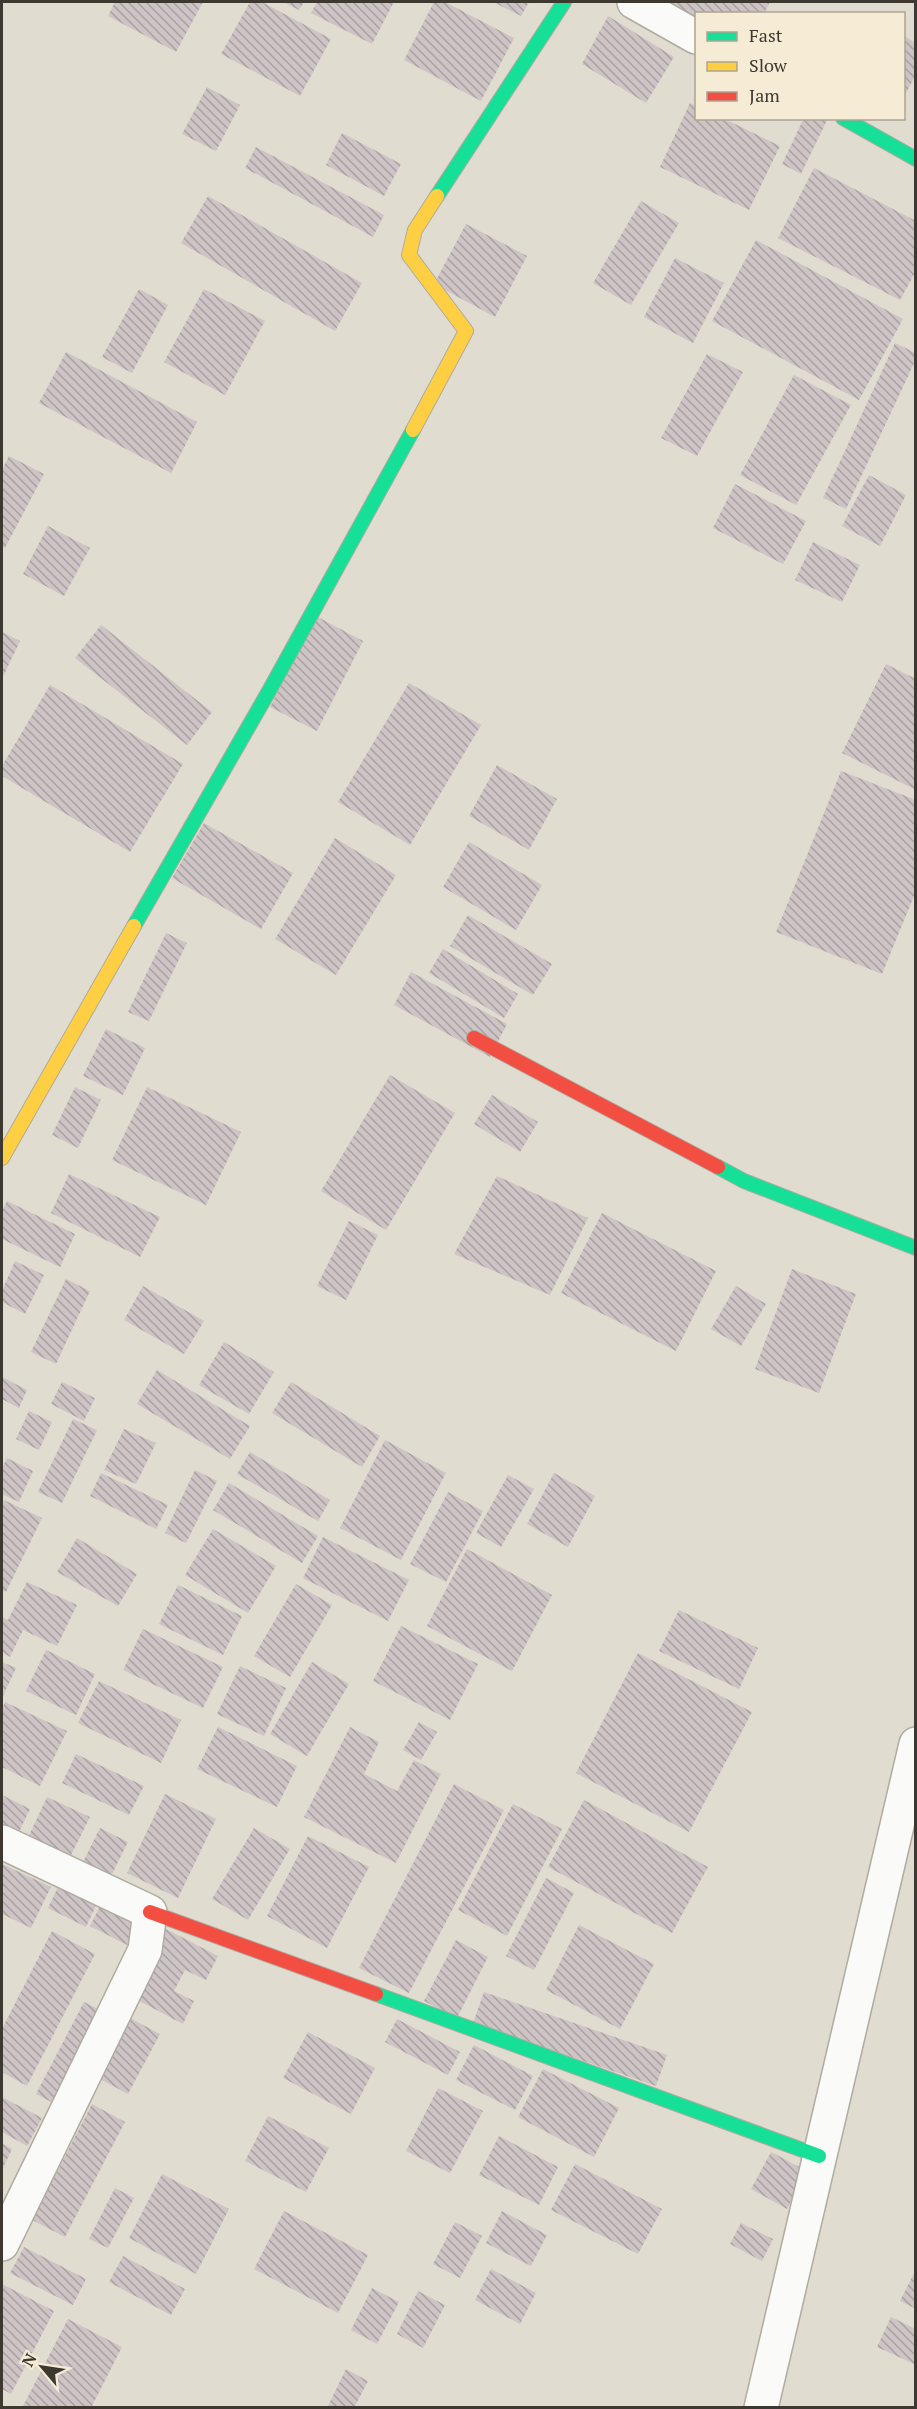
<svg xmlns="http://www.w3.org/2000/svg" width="917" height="2409" font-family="'PT Serif',serif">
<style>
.building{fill:url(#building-back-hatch)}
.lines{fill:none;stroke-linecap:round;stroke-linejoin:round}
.street-casing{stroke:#afaba1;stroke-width:36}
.fast-casing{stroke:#afaba1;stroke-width:16}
.slow-casing{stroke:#afaba1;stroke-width:16}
.jam-casing{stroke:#afaba1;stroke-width:16}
.street{stroke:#fafaf8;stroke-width:33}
.fast{stroke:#16e098;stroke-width:14}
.slow{stroke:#ffcf43;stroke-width:14}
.jam{stroke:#f24e42;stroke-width:14}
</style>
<defs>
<pattern id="building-back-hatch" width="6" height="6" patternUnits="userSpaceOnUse" patternTransform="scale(1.5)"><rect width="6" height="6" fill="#cec4c6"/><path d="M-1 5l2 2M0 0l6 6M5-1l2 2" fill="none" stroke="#a8a0a1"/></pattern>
</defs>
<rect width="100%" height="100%" fill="#e1dcd0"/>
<g class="building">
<polygon points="115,2 203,2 176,52 108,16"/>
<polygon points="250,2 262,2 331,39 300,96 221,54"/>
<polygon points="283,2 304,2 299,10"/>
<polygon points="317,2 394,2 372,44 311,13"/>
<polygon points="434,2 445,2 514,38 481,101 404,60"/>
<polygon points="493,2 529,2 521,16"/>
<polygon points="665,2 770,2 764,14 696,14 696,18"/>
<polygon points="608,16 674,57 646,103 582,64"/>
<polygon points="904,36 916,43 916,74 904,97"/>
<polygon points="207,87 240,105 216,151 182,134"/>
<polygon points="690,103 696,106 696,118 723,118 780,146 749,210 660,167"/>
<polygon points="804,118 828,118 801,174 782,164"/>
<polygon points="342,133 401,164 384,196 326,165"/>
<polygon points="256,147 384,215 373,237 245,168"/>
<polygon points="814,168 916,221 916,271 900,300 778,238"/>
<polygon points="208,196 362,283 335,331 181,243"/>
<polygon points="641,201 679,223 631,305 593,283"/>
<polygon points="466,224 527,256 495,317 434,284"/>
<polygon points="756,240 903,319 859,400 712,321"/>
<polygon points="675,258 724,283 693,343 644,317"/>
<polygon points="139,289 168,305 132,373 102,357"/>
<polygon points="204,289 265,321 225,395 164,362"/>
<polygon points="895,343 916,353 916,359 846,509 823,498"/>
<polygon points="66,352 197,422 171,473 39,403"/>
<polygon points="707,354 743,372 697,456 661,438"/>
<polygon points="794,375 851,405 796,505 740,475"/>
<polygon points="9,456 44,474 5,548 2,546 2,470"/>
<polygon points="869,475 906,495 880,546 842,526"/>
<polygon points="735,484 806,521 783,564 713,528"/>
<polygon points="48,526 90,548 64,596 23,574"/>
<polygon points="813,542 860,565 842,602 795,580"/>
<polygon points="316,616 363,641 317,731 270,707"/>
<polygon points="101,625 212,712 187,745 75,658"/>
<polygon points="2,632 20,641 2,679"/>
<polygon points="886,664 916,679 916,790 842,753"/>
<polygon points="409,683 481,725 410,845 338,802"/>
<polygon points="50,685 183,764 130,852 2,776 2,766"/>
<polygon points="497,765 557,799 529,850 469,816"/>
<polygon points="841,771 916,800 916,891 882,974 776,932"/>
<polygon points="204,823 293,873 261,929 172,878"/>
<polygon points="335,838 396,875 336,975 275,939"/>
<polygon points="469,842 542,885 516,930 443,887"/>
<polygon points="468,915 552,964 533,995 450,946"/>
<polygon points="166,933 187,943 149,1021 128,1012"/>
<polygon points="443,949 518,994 504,1018 429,973"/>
<polygon points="411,972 507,1024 490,1057 394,1005"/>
<polygon points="106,1029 145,1048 123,1095 83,1076"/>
<polygon points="390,1075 455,1113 386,1230 321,1191"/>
<polygon points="75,1087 101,1100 78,1148 52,1135"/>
<polygon points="147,1087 241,1132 206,1205 112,1160"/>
<polygon points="492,1095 538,1122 520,1152 474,1124"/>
<polygon points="69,1174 160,1217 140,1257 51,1213"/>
<polygon points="497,1176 588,1218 550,1295 454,1254"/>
<polygon points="7,1201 75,1234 60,1267 2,1239 2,1211"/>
<polygon points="602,1213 716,1271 676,1351 561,1293"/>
<polygon points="349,1221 378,1235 346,1300 317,1286"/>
<polygon points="15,1261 44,1275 25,1314 2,1302 2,1291"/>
<polygon points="792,1269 856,1294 819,1393 755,1369"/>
<polygon points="66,1279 90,1291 56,1364 31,1352"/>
<polygon points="143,1286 204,1321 184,1354 124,1320"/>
<polygon points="736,1286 766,1304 741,1346 711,1329"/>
<polygon points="224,1342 274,1372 249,1414 199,1385"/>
<polygon points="157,1370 250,1426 230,1459 137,1404"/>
<polygon points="2,1377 27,1390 19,1408 2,1399"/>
<polygon points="62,1382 95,1398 84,1421 51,1404"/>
<polygon points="291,1382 380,1436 362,1467 272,1413"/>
<polygon points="29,1411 52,1422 39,1450 16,1439"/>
<polygon points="73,1419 97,1430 62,1503 38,1492"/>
<polygon points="124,1429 156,1443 136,1484 104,1470"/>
<polygon points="385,1440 446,1473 401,1560 340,1528"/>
<polygon points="250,1452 330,1500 318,1521 237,1474"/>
<polygon points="7,1458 33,1471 19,1502 2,1494 2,1468"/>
<polygon points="195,1470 217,1481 186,1543 165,1533"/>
<polygon points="101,1473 168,1505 156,1529 90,1496"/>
<polygon points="554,1473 595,1496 568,1547 527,1524"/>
<polygon points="508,1475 534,1489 501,1547 476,1533"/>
<polygon points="229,1483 318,1536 302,1563 213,1510"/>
<polygon points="448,1492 483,1511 446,1582 410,1564"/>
<polygon points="4,1500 42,1518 6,1592 2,1590 2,1505"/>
<polygon points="213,1529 276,1566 248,1613 185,1575"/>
<polygon points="323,1537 409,1580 388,1621 303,1578"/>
<polygon points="77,1538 137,1574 118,1606 57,1572"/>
<polygon points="467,1549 552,1595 512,1671 427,1626"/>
<polygon points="27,1582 77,1605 57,1646 23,1630 10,1657 2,1652 2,1617 8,1620"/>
<polygon points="296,1584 332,1605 290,1677 254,1656"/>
<polygon points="178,1585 242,1616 223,1655 159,1624"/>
<polygon points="679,1610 758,1648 739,1689 659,1651"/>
<polygon points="401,1626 478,1664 450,1720 373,1681"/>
<polygon points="143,1629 223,1667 203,1708 123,1670"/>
<polygon points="46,1650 95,1674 76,1715 26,1691"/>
<polygon points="638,1653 752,1712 689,1832 576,1773"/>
<polygon points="2,1662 16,1668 2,1698"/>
<polygon points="312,1662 349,1684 307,1756 270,1734"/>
<polygon points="240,1666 286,1688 264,1736 217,1714"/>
<polygon points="99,1681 181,1720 161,1763 78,1723"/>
<polygon points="5,1702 67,1731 40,1786 2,1767 2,1709"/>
<polygon points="419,1722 437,1732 421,1760 403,1750"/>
<polygon points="218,1727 297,1766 277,1807 197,1769"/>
<polygon points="350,1727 379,1742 364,1774 397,1791 414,1760 441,1774 396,1863 304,1817"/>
<polygon points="76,1754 144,1786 129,1815 62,1783"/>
<polygon points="454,1784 504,1810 409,1993 359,1968"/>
<polygon points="165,1794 216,1819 178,1898 127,1873"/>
<polygon points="2,1795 30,1809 16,1838 2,1831"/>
<polygon points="47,1797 90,1817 68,1861 26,1842"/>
<polygon points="584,1800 708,1867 672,1933 548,1867"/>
<polygon points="513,1804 562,1829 507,1936 458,1910"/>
<polygon points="100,1828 128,1842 111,1876 83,1862"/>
<polygon points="254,1828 290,1849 248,1920 212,1899"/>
<polygon points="308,1836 369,1867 327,1948 267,1916"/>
<polygon points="2,1864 51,1887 31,1928 2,1914"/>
<polygon points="546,1878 574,1893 534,1970 506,1956"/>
<polygon points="58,1887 96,1906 86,1927 48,1908"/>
<polygon points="100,1906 138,1924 127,1945 90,1926"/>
<polygon points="579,1925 654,1964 620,2029 546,1990"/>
<polygon points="164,1928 218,1956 206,1980 185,1970 174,1991 194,2001 183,2024 128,1995"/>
<polygon points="52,1931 95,1954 27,2086 2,2072 2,2029"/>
<polygon points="456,1940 488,1957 457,2018 424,2001"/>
<polygon points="484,1992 667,2055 656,2086 473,2023"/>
<polygon points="84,2002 108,2014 59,2106 36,2094"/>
<polygon points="126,2016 160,2034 128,2094 94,2076"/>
<polygon points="397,2019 460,2052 448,2075 385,2042"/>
<polygon points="308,2032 375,2068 351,2114 283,2078"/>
<polygon points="474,2045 533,2076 515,2110 456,2080"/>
<polygon points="543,2069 619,2108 594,2157 518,2117"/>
<polygon points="438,2088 483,2111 450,2173 406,2151"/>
<polygon points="2,2097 42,2118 27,2146 2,2132"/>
<polygon points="92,2104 125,2122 65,2237 32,2220"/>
<polygon points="268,2116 329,2148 306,2192 245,2161"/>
<polygon points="499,2136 558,2167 539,2205 479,2175"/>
<polygon points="2,2143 12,2149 2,2170"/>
<polygon points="771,2152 807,2171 787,2209 751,2189"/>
<polygon points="575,2164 662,2209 638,2254 551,2210"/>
<polygon points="162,2174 229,2209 196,2274 129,2238"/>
<polygon points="115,2188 134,2198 108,2248 89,2239"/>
<polygon points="284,2211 368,2255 338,2313 254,2269"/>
<polygon points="502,2211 547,2235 531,2266 486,2243"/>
<polygon points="455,2222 482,2236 460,2278 433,2264"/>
<polygon points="741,2223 773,2239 762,2261 730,2244"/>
<polygon points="24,2247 86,2279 73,2305 10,2273"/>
<polygon points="123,2256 185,2289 171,2315 109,2282"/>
<polygon points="491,2269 536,2293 520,2324 475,2300"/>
<polygon points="916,2269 916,2309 900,2301"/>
<polygon points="2,2284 54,2311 11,2394 2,2389"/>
<polygon points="372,2288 399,2302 377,2344 351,2330"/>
<polygon points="418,2291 445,2305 423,2348 397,2334"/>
<polygon points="891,2317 916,2329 916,2365 877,2347"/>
<polygon points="68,2319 122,2347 91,2408 22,2408"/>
<polygon points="346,2369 368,2381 354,2408 327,2408"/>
</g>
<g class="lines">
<defs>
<g id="street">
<polyline points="634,2 696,37"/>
<polyline points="2,1842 150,1912 145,1950 2,2244"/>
<polyline points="761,2408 916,1744"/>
</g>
<g id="fast">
<polyline points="843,118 916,159"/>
<polyline points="437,196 564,2"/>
<polyline points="134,926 269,691 413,430"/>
<polyline points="718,1167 744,1181 916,1248"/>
<polyline points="376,1994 819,2156"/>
</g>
<g id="slow">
<polyline points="413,430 466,331 409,255 415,230 437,196"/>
<polyline points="2,1158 134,926"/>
</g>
<g id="jam">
<polyline points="474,1038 718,1167"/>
<polyline points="150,1912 376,1994"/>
</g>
</defs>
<use href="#street" class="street-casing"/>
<use href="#fast" class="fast-casing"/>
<use href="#slow" class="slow-casing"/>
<use href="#jam" class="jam-casing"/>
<use href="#street" class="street"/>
<use href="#fast" class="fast"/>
<use href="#slow" class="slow"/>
<use href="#jam" class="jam"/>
</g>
<rect width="917" height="2409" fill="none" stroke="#3d3930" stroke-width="6"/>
<rect x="695" y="12" width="210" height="108" fill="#f6ecd5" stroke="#aca493" stroke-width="1.5"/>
<rect x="707" y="32" width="30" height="9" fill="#16e098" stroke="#aca493" stroke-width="1.5"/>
<text x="749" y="42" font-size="18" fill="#3d3930">Fast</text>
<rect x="707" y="62" width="30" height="9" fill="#ffcf43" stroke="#aca493" stroke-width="1.5"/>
<text x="749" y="72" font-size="18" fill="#3d3930">Slow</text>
<rect x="707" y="92" width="30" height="9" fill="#f24e42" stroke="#aca493" stroke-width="1.5"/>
<text x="749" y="102" font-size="18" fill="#3d3930">Jam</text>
<g transform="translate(42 2367) rotate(299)" stroke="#f6ecd5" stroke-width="4.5" paint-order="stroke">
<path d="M0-4.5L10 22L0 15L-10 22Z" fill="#3d3930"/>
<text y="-9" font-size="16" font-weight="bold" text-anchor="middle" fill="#3d3930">N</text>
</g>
</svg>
